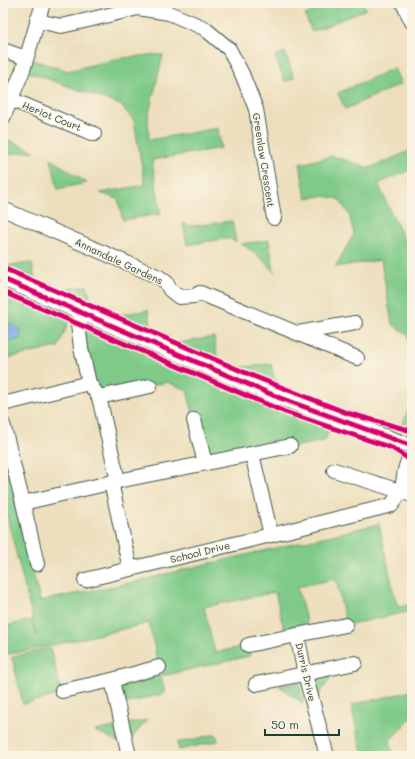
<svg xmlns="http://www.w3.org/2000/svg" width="415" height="759" font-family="Mali,sans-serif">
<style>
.green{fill:#7fca88;stroke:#4f845e}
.water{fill:#76a7e1;stroke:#4a728a}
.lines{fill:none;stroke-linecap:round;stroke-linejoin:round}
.minor-casing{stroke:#3e5549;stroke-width:16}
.minor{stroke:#fff;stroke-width:14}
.cycleway-casing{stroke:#fcf5e5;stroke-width:8}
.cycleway{stroke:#d6006c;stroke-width:5}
.labels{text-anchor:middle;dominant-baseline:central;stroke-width:3;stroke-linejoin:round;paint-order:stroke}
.street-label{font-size:10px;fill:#1f3d34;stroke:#fcf5e5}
</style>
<rect width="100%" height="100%" fill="#fcf5e5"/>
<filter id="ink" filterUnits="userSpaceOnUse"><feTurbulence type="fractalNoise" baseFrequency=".025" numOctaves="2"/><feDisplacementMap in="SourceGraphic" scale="8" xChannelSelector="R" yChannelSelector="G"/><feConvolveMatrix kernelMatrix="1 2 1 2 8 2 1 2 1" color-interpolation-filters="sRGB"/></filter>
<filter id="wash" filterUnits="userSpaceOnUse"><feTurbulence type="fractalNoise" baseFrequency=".012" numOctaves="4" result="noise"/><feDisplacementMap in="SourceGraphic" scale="16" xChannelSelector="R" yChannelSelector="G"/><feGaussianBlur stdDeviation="0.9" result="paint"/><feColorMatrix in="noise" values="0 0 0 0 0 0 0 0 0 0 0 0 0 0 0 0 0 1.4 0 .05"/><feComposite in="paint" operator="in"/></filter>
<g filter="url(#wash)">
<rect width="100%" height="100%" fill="#eddfbd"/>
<g class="green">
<polygon points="332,3 363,3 366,9 312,32 305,15"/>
<polygon points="285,52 294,78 285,82 275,56"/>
<polygon points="148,55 163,55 148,117 149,140 218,128 221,148 152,160 161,215 158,214 123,220 118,199 100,193 145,185 134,121 121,105 23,70 26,58 68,71 116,59"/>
<polygon points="394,68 401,84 345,109 338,93"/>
<polygon points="3,138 34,151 3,155"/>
<polygon points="412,150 412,169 378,184 406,244 412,242 412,358 408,335 392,324 381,260 335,267 354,234 349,214 339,199 324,196 306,198 300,164 333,156 370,168"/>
<polygon points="51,159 87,183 58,189"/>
<polygon points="232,221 236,242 228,238 187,245 183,223 192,226"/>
<path d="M269,240l5,32c-10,-12 -20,-21 -33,-28z"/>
<polygon points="32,263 35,282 3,268 3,266"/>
<polygon points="3,285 72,314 58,347 3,359"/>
<polygon points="87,286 92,306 54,290"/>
<polygon points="148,310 153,333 114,316"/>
<polygon points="82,318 332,422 325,441 205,463 187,390 167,382 99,397 89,383"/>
<polygon points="214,337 218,361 177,343"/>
<polygon points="271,364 276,385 236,368"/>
<polygon points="412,401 412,431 401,428"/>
<polygon points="3,448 40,601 139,581 194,567 379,524 394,594 399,609 399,607 412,604 412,611 346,625 336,579 297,587 307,623 284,629 275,592 204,607 215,653 248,645 250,656 161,676 165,693 124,704 120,687 161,676 149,623 40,648 3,655 3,627 31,620 37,636 3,501"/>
<polygon points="50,648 62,694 23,704 12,657"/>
<polygon points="332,674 317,699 313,678"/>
<polygon points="299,682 303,703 279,686"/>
<polygon points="412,691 412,719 410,719 390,740 393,756 363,756 351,705"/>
<polygon points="147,720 131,739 127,724"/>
<polygon points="114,727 118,742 95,731"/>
<polygon points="216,734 218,741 179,750 177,743"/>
</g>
<polygon class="water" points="3,324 13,324 21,331 20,339 12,341 3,341"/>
</g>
<g filter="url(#ink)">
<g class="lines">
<defs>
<g id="minor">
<polyline points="403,3 412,22"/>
<polyline points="37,20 47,23 61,26 84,21 138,8 169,13 204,28 229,49 242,74 256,109 274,218"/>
<polyline points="3,50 26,58"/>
<polyline points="10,99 94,134"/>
<polyline points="3,118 23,70 43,3"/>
<polyline points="3,209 159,277 166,282 170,290 179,297 194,296 200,293 357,358"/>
<polyline points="3,279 280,398 412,446"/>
<polyline points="298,333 355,323"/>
<polyline points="89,383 99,397 118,481"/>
<polyline points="99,397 150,386"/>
<polyline points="3,404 89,383 81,348 78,324 84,314"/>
<polyline points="194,420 205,463"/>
<polyline points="3,424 23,503 118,481 290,446"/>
<path d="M252,454l19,81 121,-30c2,-4 6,-9 8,-13 6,-12 2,-26 12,-36"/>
<polyline points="334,470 412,495"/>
<polyline points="111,482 130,569 271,535"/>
<polyline points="23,503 37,564"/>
<polyline points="85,580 130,569"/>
<polyline points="297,635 305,674 327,756"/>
<polyline points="248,645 346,625"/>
<polyline points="112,680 129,756"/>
<polyline points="256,684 355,663"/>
<polyline points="62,691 112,680 159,667"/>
</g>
</defs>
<use href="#minor" class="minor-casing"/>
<use href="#minor" class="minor"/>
<defs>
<g id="cycleway">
<polyline points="3,268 253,376 347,413 412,431"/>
<polyline points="3,279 280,398 412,446"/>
<polyline points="3,292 285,412 392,448 412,461"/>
</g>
</defs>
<use href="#cycleway" class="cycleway-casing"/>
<use href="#cycleway" class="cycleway"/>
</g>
</g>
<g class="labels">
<g class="street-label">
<text transform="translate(52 116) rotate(22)">Heriot Court</text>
<text transform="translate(264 160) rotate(81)">Greenlaw Crescent</text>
<text transform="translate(119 261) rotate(25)">Annandale Gardens</text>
<text transform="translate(200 552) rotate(-14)">School Drive</text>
<text transform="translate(306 672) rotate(77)">Durris Drive</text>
</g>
</g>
<rect width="415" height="759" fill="none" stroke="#fcf5e5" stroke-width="16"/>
<path d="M265 729v6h74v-6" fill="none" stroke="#1f3d34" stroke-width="2"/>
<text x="271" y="729" font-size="12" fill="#1f3d34" stroke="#fcf5e5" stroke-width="3" paint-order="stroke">50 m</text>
</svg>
